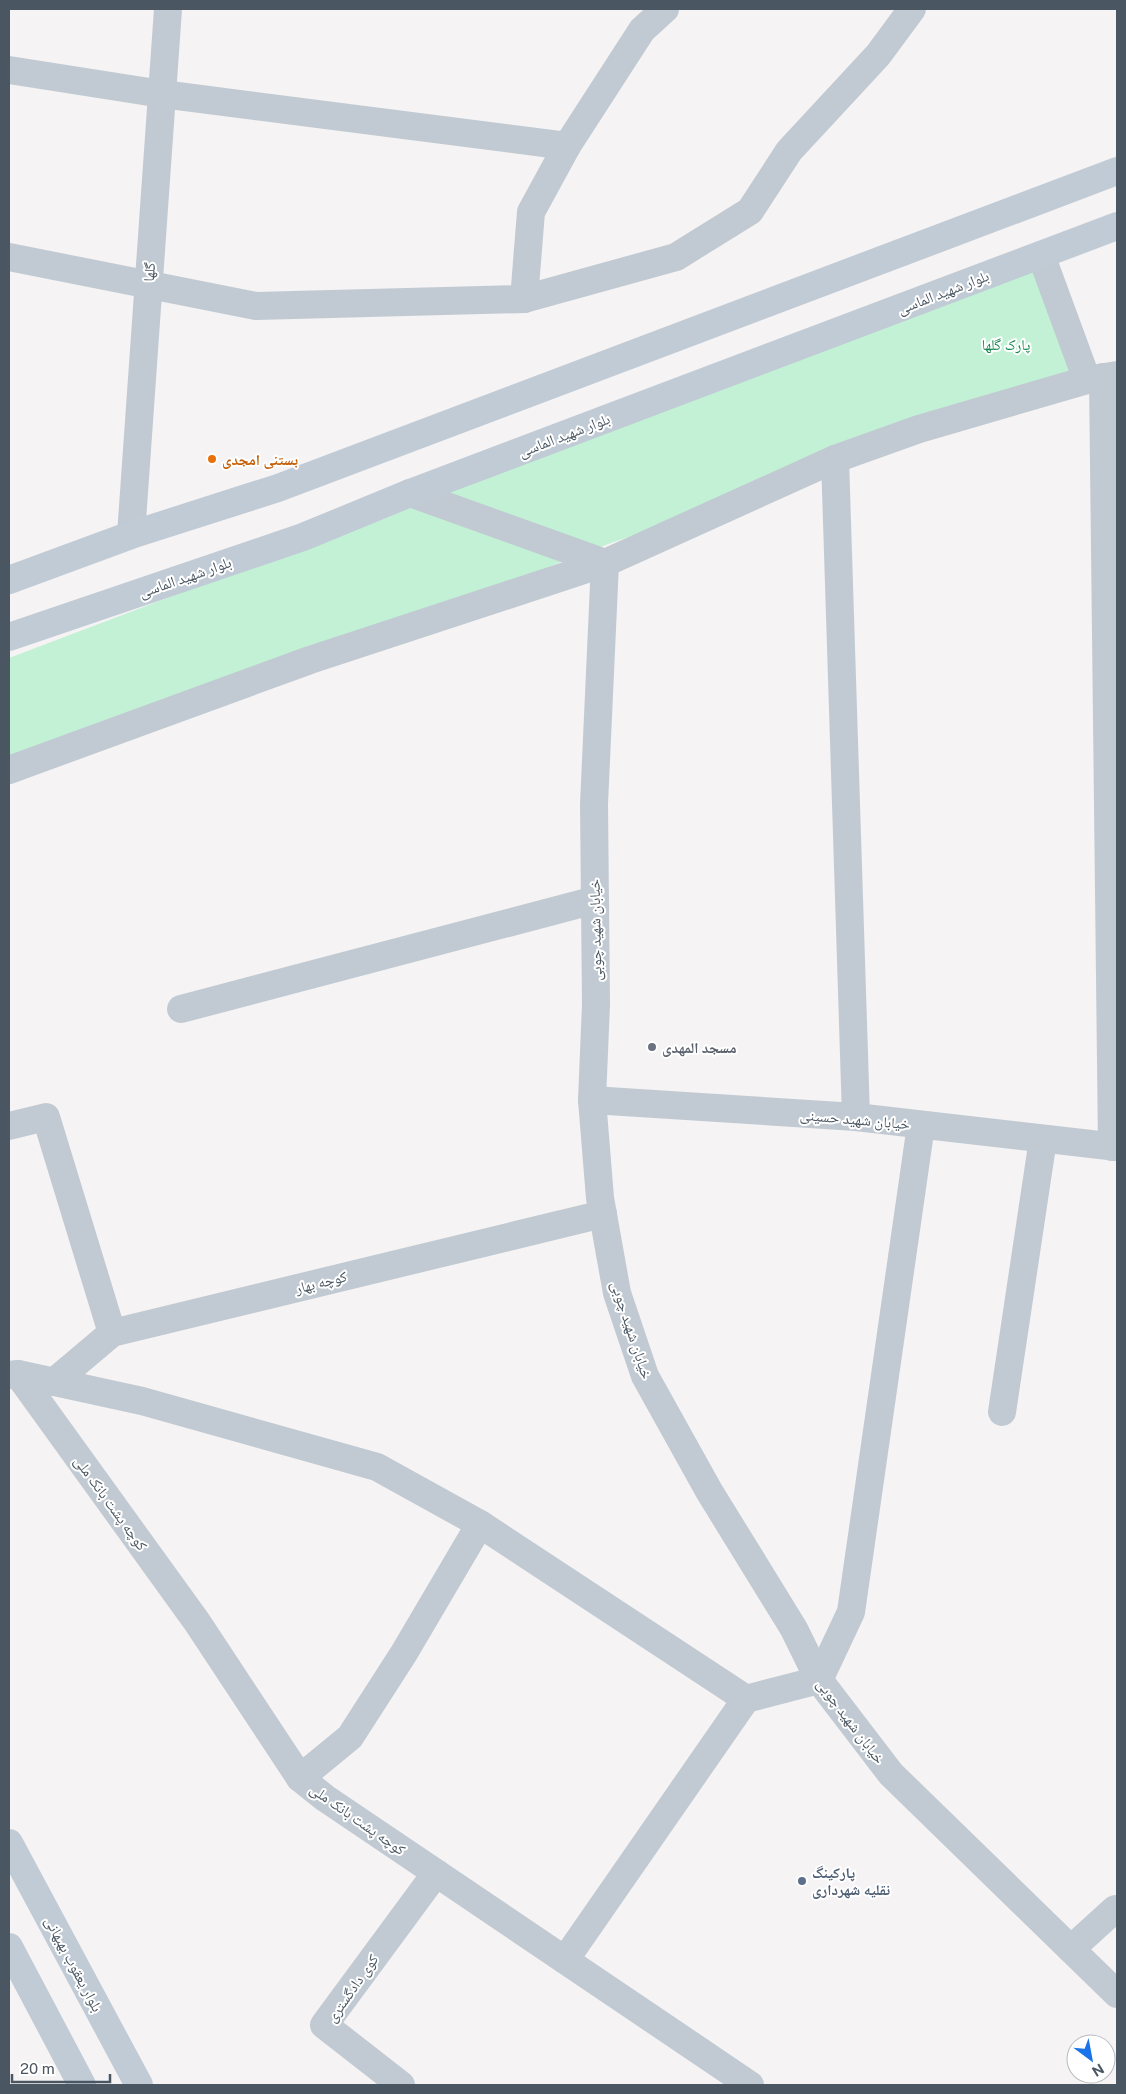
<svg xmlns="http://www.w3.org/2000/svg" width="1126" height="2094" font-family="'Public Sans','Noto Naskh Arabic',sans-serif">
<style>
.green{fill:#c3f1d5}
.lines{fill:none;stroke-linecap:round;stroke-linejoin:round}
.street{stroke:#c1cad2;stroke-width:28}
.secondary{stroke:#c1cbd6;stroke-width:28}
.food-dot{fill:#e8710a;stroke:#fff;stroke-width:2}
.worship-dot{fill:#6b7280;stroke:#fff;stroke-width:2}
.service-dot{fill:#5c6f8a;stroke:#fff;stroke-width:2}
.labels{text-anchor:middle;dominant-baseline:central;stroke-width:4;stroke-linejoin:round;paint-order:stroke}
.street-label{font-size:15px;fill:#4a5661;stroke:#fff}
.park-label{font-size:15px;fill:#17864f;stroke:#fff}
.food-label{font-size:15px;font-weight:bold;fill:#c56008;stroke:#fff;text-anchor:start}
.worship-label{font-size:15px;font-weight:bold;fill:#5b616d;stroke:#fff;text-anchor:start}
.service-label{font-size:15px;font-weight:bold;fill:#4e5e75;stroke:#fff;text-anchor:start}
</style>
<rect width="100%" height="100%" fill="#f5f3f3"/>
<polygon class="green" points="1045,265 1087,380 611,543 198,701 9,759 9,658"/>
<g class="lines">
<g class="street">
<polyline points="9,70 162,94 567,146"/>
<polyline points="1041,255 1087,380"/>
<polyline points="9,257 256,306 524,299 676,257 750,211 789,151 878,55 912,9"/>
<polyline points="524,299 531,212 567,146 642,30 665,9"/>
<polyline points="1103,377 1112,1147"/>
<polyline points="835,459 856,1117"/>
<polyline points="410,493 605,563 594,804 596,1004 592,1100 600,1198 617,1293 645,1376 709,1491 794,1629 819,1680 891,1774 1117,1994"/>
<polyline points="131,535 168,9"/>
<polyline points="9,770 310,660 605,563 835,459 919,429 1087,380 1117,375"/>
<polyline points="181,1009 595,900"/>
<polyline points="592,1100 856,1117 1117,1147"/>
<polyline points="9,1126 46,1117 112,1333"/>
<polyline points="18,1374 197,1622 300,1778 325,1798 750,2085"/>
<polyline points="9,1375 18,1374 142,1401 377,1467 480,1524 746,1699 819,1680 851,1612 921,1125"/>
<polyline points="54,1382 112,1333 603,1214"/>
<polyline points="1002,1412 1043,1139"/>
<polyline points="300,1778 350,1737 404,1653 480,1524"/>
<polyline points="1071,1949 1115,1909 1117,1910"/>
<polyline points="565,1960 746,1699"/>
<polyline points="401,2085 324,2025 436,1873"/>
</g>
<g class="secondary">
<polyline points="9,580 131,535 278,488 1117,171"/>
<polyline points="9,637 303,537 410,493 1117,226"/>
<polyline points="9,1843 139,2085"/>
<polyline points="9,1947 82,2085"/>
</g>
</g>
<circle class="food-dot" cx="212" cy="459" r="5"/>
<circle class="worship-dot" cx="652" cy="1047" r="5"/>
<circle class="service-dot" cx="802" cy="1881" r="5"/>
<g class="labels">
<g class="street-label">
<text transform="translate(149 272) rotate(-86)">گلها</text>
<text transform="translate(943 292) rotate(-21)">بلوار شهید الماسی</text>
<text transform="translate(564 435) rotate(-21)">بلوار شهید الماسی</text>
<text transform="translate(185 577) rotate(-19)">بلوار شهید الماسی</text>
<text transform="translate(595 930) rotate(-91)">خیابان شهید چوبی</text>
<text transform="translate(855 1119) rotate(5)">خیابان شهید حسینی</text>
<text transform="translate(321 1282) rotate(-14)">کوچه بهار</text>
<text transform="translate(632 1330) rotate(72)">خیابان شهید چوبی</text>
<text transform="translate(111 1503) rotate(54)">کوچه پشت بانک ملی</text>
<text transform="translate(851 1721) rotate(53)">خیابان شهید چوبی</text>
<text transform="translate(358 1819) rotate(35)">کوچه پشت بانک ملی</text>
<text transform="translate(74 1964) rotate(62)">بلوار یعقوب بهبهانی</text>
<text transform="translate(352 1988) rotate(-55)">کوی دادگستری</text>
</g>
<g class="park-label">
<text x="1006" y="344">پارک گلها</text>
</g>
<g class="food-label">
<text x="222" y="459">بستنی امجدی</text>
</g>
<g class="worship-label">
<text x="662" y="1047">مسجد المهدی</text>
</g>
<g class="service-label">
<text x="812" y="1872">پارکینگ<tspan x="812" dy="17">نقلیه شهرداری</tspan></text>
</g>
</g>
<rect width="1126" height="2094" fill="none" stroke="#4a5661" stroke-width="20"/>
<g transform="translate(1091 2059) rotate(148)"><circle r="24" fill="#ffffff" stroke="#b7bbc0"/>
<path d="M0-4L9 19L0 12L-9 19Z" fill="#1a73e8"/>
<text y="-8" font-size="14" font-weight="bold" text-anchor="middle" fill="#4a5661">N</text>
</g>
<path d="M12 2074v8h98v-8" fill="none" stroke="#4a5661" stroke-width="2.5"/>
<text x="20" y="2074" font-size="15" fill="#4a5661" stroke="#ffffff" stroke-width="4" paint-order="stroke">20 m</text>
</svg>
